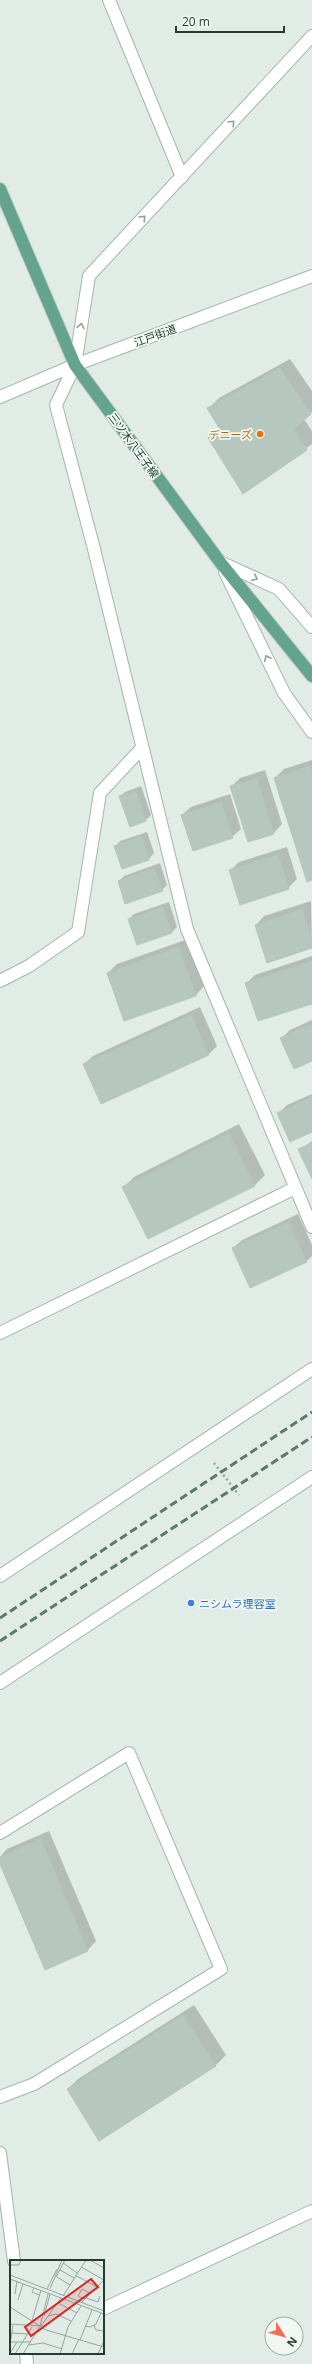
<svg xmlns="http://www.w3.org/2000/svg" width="312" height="2364" font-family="'Open Sans','Noto Sans JP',sans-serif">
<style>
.shadow{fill:#0003}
.building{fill:#b6c7bf;stroke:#b3c6bc}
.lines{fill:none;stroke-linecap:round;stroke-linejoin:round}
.minor-casing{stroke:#a4b4ad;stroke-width:14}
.major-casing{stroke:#c1c9c6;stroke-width:14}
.path{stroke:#80b19d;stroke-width:2.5;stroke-dasharray:2 3;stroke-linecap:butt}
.minor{stroke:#fff;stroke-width:12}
.major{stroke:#64a38d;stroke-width:12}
.rail{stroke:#5b796e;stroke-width:3;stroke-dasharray:8 4;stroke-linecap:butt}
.oneway{stroke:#909e99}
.food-dot{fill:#e8710a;stroke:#f1f8f4;stroke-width:1.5}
.shop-dot{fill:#3f7fe0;stroke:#f1f8f4;stroke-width:1.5}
.labels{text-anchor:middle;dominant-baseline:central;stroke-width:3.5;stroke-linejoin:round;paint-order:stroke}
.street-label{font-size:11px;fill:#213d33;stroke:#f1f8f4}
.food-label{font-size:11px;fill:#c56008;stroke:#f1f8f4;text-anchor:end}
.shop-label{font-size:11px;fill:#366cbe;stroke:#f1f8f4;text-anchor:start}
.inset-road{fill:none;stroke:#94a69e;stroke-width:1}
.view{fill:#d62828;fill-opacity:0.15;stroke:#d62828;stroke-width:2}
.inset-edge{fill:none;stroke:#213d33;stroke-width:2}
</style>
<rect width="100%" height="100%" fill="#e1ece6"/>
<g class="shadow">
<polygon points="290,359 312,391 312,412 304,419 312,431 312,444 244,492 209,438 220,427 209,408 219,398"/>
<polygon points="312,760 312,879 275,778 284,769"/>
<polygon points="265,770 282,824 274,833 231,787 240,778"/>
<polygon points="141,786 151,815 146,820 131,826 120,797 125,792"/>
<polygon points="230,794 241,829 232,837 182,815 191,807"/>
<polygon points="147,832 154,853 149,859 122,868 115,847 120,841"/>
<polygon points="287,847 297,879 288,888 230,871 239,862"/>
<polygon points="160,863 167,885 162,890 119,881 124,876"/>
<polygon points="311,901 312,947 256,925 264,916"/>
<polygon points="169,902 177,927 172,932 138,944 129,919 134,914"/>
<polygon points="188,939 204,986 196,995 125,1020 108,973 117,964"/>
<polygon points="312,956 312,1003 247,983 255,975"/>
<polygon points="200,1007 217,1046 209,1054 102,1103 84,1064 93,1056"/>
<polygon points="312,1020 312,1060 281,1039 290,1030"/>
<polygon points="312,1094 312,1131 278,1114 287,1105"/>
<polygon points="239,1124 265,1175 255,1185 149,1238 124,1187 134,1177"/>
<polygon points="312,1141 312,1176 300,1150"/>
<polygon points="298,1214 312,1245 312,1256 307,1261 251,1287 233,1248 242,1240"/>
<polygon points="49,1831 96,1941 88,1950 46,1968 0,1857 7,1849"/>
<polygon points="194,2005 226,2055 216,2065 68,2089 78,2079"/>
</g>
<g class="building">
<polygon points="280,368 311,414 294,429 307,450 243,494 208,438 221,431 207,408"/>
<polygon points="310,766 312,772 312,880 307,882 274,778"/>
<polygon points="257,778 274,834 248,842 230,786"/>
<polygon points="136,791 146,821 130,827 119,796"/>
<polygon points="221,802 233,838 193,851 181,815"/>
<polygon points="142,836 149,860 122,869 114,846"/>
<polygon points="278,855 289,889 240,905 229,870"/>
<polygon points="154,868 163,891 125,904 118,881"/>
<polygon points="163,907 172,933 137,945 128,919"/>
<polygon points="302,909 312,940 312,948 267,963 255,925"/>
<polygon points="179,947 196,996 124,1021 107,973"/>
<polygon points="312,961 312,1004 258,1021 245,983"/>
<polygon points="191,1015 209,1055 101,1104 83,1064"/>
<polygon points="312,1024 312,1061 294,1069 280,1038"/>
<polygon points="312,1097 312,1132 290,1142 277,1113"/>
<polygon points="229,1133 255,1186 148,1239 122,1187"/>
<polygon points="312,1143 312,1179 298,1149"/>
<polygon points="289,1222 307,1262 250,1288 232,1248"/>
<polygon points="41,1839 88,1951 45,1970 0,1864 0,1857"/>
<polygon points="183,2015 216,2066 99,2141 67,2089"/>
</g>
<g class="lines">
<defs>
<g id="minor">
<polyline points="109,0 182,177"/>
<polyline points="312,36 89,276 75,365 56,405 93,545 187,929 312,1227"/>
<polyline points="0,397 75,365 312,276"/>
<polyline points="220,562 279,589 312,627"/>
<polyline points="225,572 284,693 312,732"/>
<polyline points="0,981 29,966 78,932 100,793 141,749"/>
<polyline points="0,1333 295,1188"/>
<polyline points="0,1576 312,1369"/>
<polyline points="0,1683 312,1477"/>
<polyline points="0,1833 129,1753 221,1969 34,2084 0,2097"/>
<polyline points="0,2153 14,2261"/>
<polyline points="103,2309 312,2211"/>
<polyline points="26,2353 27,2364"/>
</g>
<polyline id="major" points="0,189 75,365 220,562 312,676"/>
</defs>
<use href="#minor" class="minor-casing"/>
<use href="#major" class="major-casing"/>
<polyline class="path" points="214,1463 239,1495"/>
<use href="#minor" class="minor"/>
<use href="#major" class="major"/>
<g class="rail">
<polyline points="0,1618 312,1412"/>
<polyline points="0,1641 312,1437"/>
</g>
</g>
<defs><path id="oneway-chevron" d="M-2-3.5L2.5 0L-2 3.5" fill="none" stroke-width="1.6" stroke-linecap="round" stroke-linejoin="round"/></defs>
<g class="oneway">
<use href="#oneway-chevron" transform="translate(232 123) rotate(-47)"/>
<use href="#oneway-chevron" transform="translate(143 218) rotate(-47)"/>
<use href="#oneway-chevron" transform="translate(81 326) rotate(-81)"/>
<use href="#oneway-chevron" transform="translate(255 578) rotate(25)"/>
<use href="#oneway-chevron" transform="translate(267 658) rotate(-116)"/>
</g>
<circle class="food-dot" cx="260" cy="434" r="4"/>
<circle class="shop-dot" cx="191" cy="1603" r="4"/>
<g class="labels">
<g class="street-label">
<text transform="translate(155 335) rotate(-20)">江戸街道</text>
<text transform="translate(134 445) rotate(54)">三ツ木八王子線</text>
</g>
<g class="food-label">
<text x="252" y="434">デニーズ</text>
</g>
<g class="shop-label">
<text x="199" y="1603">ニシムラ理容室</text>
</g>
</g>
<g transform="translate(10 2260)">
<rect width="94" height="94" fill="#e1ece6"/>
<path class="inset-road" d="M80,0l14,8M53,3l14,10M0,5h9l2,-5M71,7l23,13M50,10l14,8M0,15l94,36M65,15l22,12M46,17l9,-17M47,17l13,8M0,19l94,35M24,28l-2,4 7,3M37,29l10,-20M40,29l12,-29M5,34l2,-13M53,36l23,-36M76,38l12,4 2,-6M75,39l-7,-3 4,-7 8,4M8,40l5,-16M72,42l22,-22M48,43l19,10M0,47l36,23 58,17M34,56l6,-22M39,56l7,-2 15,7M22,61l9,-31M0,64l31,2 20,-28M84,65l2,5 8,1M75,66l5,1 6,-3 5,-11M2,73l16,1M70,80l12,-30M0,82h20M0,85l3,-20M19,85l14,-2 19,6M0,93l7,-11M5,94l17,-27M13,94l17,-28 8,-32M50,94l8,-27 13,-21M62,94l7,-15M88,94l6,-13"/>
<path class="view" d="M81,19l7,8 -67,49 -6,-9z"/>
<rect width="94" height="94" class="inset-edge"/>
</g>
<g transform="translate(284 2336) rotate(126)"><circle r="19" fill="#f1f8f4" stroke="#9eada7"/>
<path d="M0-3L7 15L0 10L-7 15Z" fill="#f76c54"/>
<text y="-6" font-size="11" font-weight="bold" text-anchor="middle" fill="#213d33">N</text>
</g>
<path d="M176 26v6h108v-6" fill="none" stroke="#213d33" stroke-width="2"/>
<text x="182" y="26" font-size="12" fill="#213d33" stroke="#f1f8f4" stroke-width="3" paint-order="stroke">20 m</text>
</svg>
